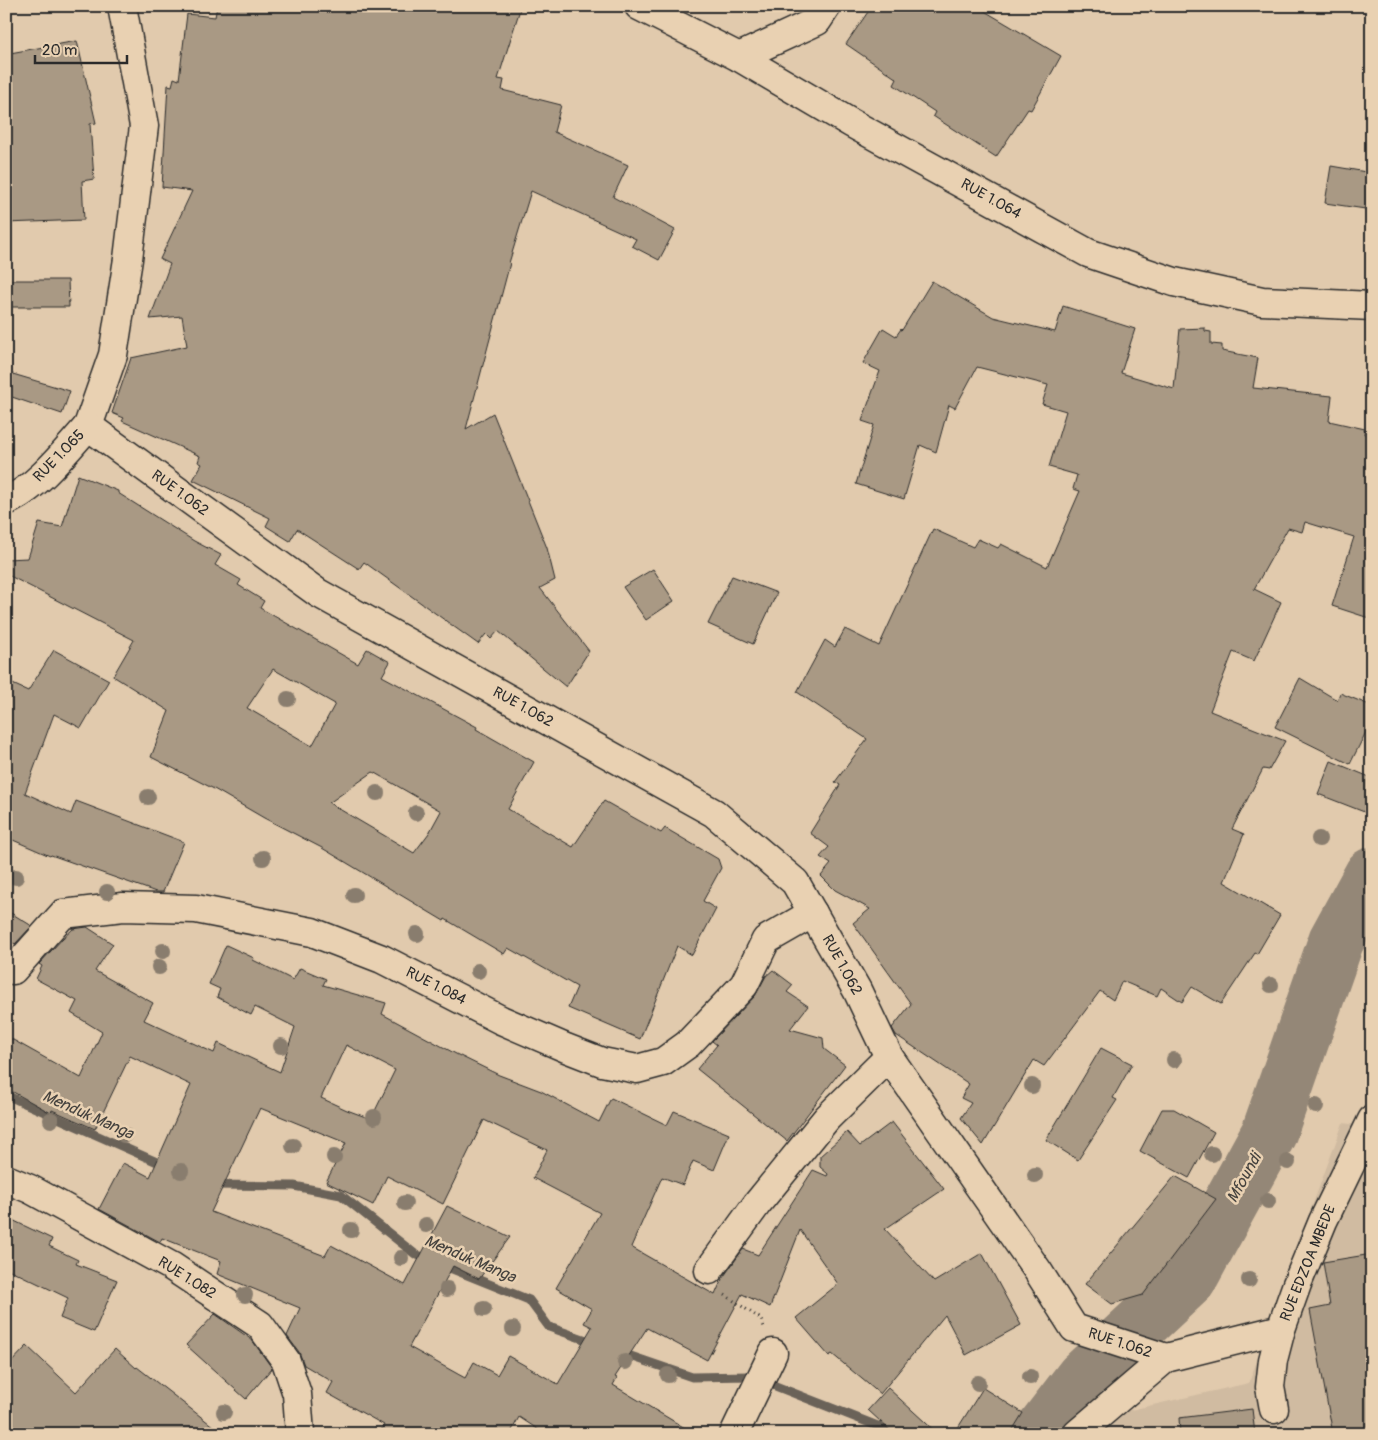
<svg xmlns="http://www.w3.org/2000/svg" width="1378" height="1440" font-family="Pangolin,sans-serif">
<style>
.built{fill:#d0bba1}
.lines{fill:none;stroke-linecap:round;stroke-linejoin:round}
.stream{stroke:#6a6259;stroke-width:9}
.river{stroke:#948777;stroke-width:56}
.building{fill:#a99984;stroke:#2b2b2b;fill-rule:evenodd}
.minor-casing{stroke:#2b2b2b;stroke-width:31}
.major-casing{stroke:#2b2b2b;stroke-width:31}
.path{stroke:#2b2b2b;stroke-width:3;stroke-dasharray:1 4;stroke-linecap:butt}
.minor{stroke:#e9d1b2;stroke-width:28}
.major{stroke:#e9d1b2;stroke-width:28}
.tree{fill:#897d6e}
.labels{text-anchor:middle;dominant-baseline:central;stroke-width:5;stroke-linejoin:round;paint-order:stroke}
.street-label{font-size:15px;fill:#2b2b2b;stroke:#e9d1b2}
.water-label{font-size:16px;font-style:italic;fill:#45423e;stroke:#e9d1b2}
</style>
<rect width="100%" height="100%" fill="#e1caad"/>
<filter id="ink" filterUnits="userSpaceOnUse"><feTurbulence type="fractalNoise" baseFrequency=".02" numOctaves="2"/><feDisplacementMap in="SourceGraphic" scale="10" xChannelSelector="R" yChannelSelector="G"/><feConvolveMatrix kernelMatrix="1 2 1 2 8 2 1 2 1" color-interpolation-filters="sRGB"/></filter>
<g filter="url(#ink)">
<polygon class="built" points="1343,1123 1372,1127 1372,1434 1095,1434 1096,1418 1249,1383 1301,1236"/>
<g class="lines">
<g class="stream">
<polyline points="6,1095 166,1166"/>
<polyline points="212,1185 294,1186 341,1195 415,1254 529,1300 549,1327 595,1343"/>
<polyline points="619,1352 692,1377 750,1376 898,1434"/>
</g>
<polyline class="river" points="1040,1434 1083,1378 1189,1279 1269,1133 1336,941 1372,875"/>
</g>
<g class="building">
<polygon points="217,6 521,6 498,79 504,80 502,90 561,105 554,132 628,165 613,197 675,230 659,260 632,246 636,239 531,191 509,263 510,263 466,429 493,413 547,548 555,580 540,588 589,651 566,687 498,631 491,639 486,634 478,644 364,562 359,569 297,529 290,541 266,526 270,518 193,480 202,464 198,462 200,456 122,421 124,418 112,413 131,358 187,346 182,316 150,319 170,264 160,259 192,191 162,187 168,85 172,86 174,78 179,80 187,14 215,17"/>
<polygon points="872,6 976,6 1061,56 1031,110 1028,109 996,157 933,116 935,112 894,85 897,79 846,44"/>
<polygon points="77,41 96,123 90,124 94,179 82,181 84,220 6,223 6,64 10,64 10,53"/>
<polygon points="1331,166 1372,173 1372,210 1325,203"/>
<polygon points="6,280 68,280 69,307 6,307"/>
<polygon points="932,281 993,317 1055,332 1063,306 1135,329 1121,373 1174,389 1180,329 1205,328 1205,331 1211,332 1211,344 1222,345 1222,351 1258,358 1253,388 1332,396 1329,421 1365,429 1364,434 1372,435 1372,619 1332,606 1354,537 1305,522 1302,532 1288,528 1254,589 1281,602 1254,661 1233,652 1210,711 1285,741 1269,770 1263,769 1232,829 1244,834 1224,882 1280,915 1257,954 1255,953 1221,1004 1192,987 1182,1002 1161,988 1157,996 1122,981 1113,1000 1100,991 1044,1066 1034,1060 983,1145 961,1118 971,1103 961,1098 969,1084 896,1035 892,1028 911,1004 853,923 870,909 835,890 821,876 831,864 820,857 829,847 810,833 840,785 835,782 867,739 797,692 825,640 835,647 845,629 879,646 933,529 973,547 978,539 998,548 1001,544 1047,567 1080,491 1073,489 1077,475 1049,467 1066,411 1042,404 1048,385 977,367 955,408 949,405 936,452 920,445 904,499 856,484 874,425 862,421 880,371 863,363 883,328 896,336 901,329 902,330"/>
<polygon points="6,372 70,391 62,414 6,395"/>
<path d="M78,475l40,16v2l76,48 27,14 -6,10 26,15 -3,5 26,16 -4,7 98,56 9,-15 23,13 -8,14 95,51 -1,2 58,33 -26,47 65,38 31,-46 57,32 4,-5 53,31 3,9 -18,33 13,8 -24,46 -15,-9 -37,93 -72,-31 9,-21 -69,-39 -4,6 -59,-35 -1,2 -122,-73 -58,-30 -50,-29 -63,-32 18,-46 -56,-35 21,-36 -128,-66v-15l22,-1 11,-35 23,4zM273,669l62,35 -23,42 -65,-38zM373,772l68,39 -12,22 -15,20 -85,-50z"/>
<polygon points="653,569 674,601 646,620 623,587"/>
<polygon points="732,576 777,593 753,644 708,624"/>
<polygon points="54,650 109,680 81,728 54,714 25,793 71,814 76,801 184,842 163,892 156,892 51,855 50,856 6,837 6,681 28,691"/>
<polygon points="1300,678 1337,700 1340,693 1372,706 1372,720 1350,764 1275,727"/>
<polygon points="1331,761 1372,778 1372,815 1318,794"/>
<polygon points="6,910 32,926 15,944 6,939"/>
<path d="M87,927l26,17 -18,27 58,32 -9,17 70,33 4,-10 62,29 15,-45 -40,-20 -4,8 -34,-18 3,-8 -11,-5 17,-39 28,13 -1,2 40,20 7,-12 26,11 -3,6 63,18 -4,11 74,40 43,21 42,16 58,31 12,-24 56,27 7,-14 55,23 -15,36 -21,-9 -10,24 -21,-8 -31,70 84,48 7,-16 21,-30 15,6 55,-85 14,6 1,-2 -8,-7v-11l27,-24 13,14 32,-24 52,67 -59,40 49,53 48,-29 39,72 -55,30 -21,-40 -65,79 -48,-40 -3,2 -33,-38 42,-34 -38,-54 -30,77 -28,-13 -35,66 -60,-32 -32,49 2,1 -4,7 82,49h-150l-26,-17 -9,17h-131l5,-9 -57,-32 6,-11 -29,-17 -5,-13 -12,-16 13,-28 -83,-34 4,-13 -59,-23 -2,4 -61,-33 24,-46 27,14 41,-92 -61,-29 -35,73 -43,-19 -1,3 -45,-25v-52l75,42 21,-46 -31,-19 6,-12 -41,-22 6,-13 -3,-2 24,-26 10,-9zM346,1045l49,25 -24,49 -24,-9 -26,-12zM260,1108l86,35 -20,39 47,23 14,-29 56,28 41,-84 63,30 -14,28 67,35 -44,75 36,21 -8,14 8,4 -34,57 -50,-28 -11,19 -23,-13 -9,16 -56,-31 44,-81 26,13 31,-42 -63,-31 -42,79 -74,-40 -6,11 -114,-44z"/>
<polygon points="773,970 793,985 787,992 808,1006 790,1029 823,1038 824,1049 845,1065 787,1141 697,1069 717,1045 712,1041 755,996 766,976"/>
<polygon points="1101,1048 1132,1064 1113,1098 1117,1100 1078,1160 1046,1140"/>
<polygon points="1162,1109 1174,1109 1214,1132 1189,1178 1140,1151"/>
<polygon points="1175,1176 1216,1199 1143,1295 1112,1304 1085,1284"/>
<polygon points="6,1217 52,1239 49,1246 78,1260 76,1264 117,1280 94,1332 60,1318 68,1298 6,1268"/>
<polygon points="1372,1254 1372,1434 1333,1434 1310,1310 1330,1306 1323,1262"/>
<polygon points="215,1314 252,1340 272,1368 246,1399 186,1345"/>
<polygon points="27,1346 76,1392 115,1349 136,1368 137,1367 223,1434 6,1434 6,1368"/>
<polygon points="888,1388 938,1434 894,1434 868,1410"/>
<polygon points="983,1388 1023,1413 1010,1434 954,1434"/>
<polygon points="1252,1409 1255,1434 1180,1434 1179,1418"/>
</g>
<g class="lines">
<defs>
<g id="minor">
<polyline points="122,6 144,126 128,259 113,355 88,426 318,593 714,813 795,882 857,990 889,1057 1038,1271 1074,1328 1166,1358"/>
<polyline points="739,57 817,21 827,6"/>
<path d="M6,501c30,-12 60,-50 82,-75"/>
<polyline points="13,970 63,914 123,907 196,909 312,932 382,959 501,1020 566,1048 602,1062 637,1069 663,1062 688,1044 744,985 766,940 813,913"/>
<polyline points="6,1179 30,1189 171,1266 260,1325 286,1361 297,1394 300,1434"/>
<polyline points="709,1270 757,1204 827,1118 889,1057"/>
<polyline points="1274,1409 1270,1387 1273,1360 1281,1329"/>
<polyline points="734,1434 773,1353"/>
<polyline points="1077,1434 1166,1358 1281,1329 1297,1284 1323,1221 1372,1120"/>
</g>
<polyline id="major" points="639,6 739,57 851,123 1088,253 1174,282 1262,301 1372,306"/>
</defs>
<use href="#minor" class="minor-casing"/>
<use href="#major" class="major-casing"/>
<polyline class="path" points="725,1295 761,1319 764,1327"/>
<use href="#minor" class="minor"/>
<use href="#major" class="major"/>
</g>
<g class="tree">
<circle cx="288" cy="699" r="8"/>
<circle cx="377" cy="793" r="8"/>
<circle cx="148" cy="797" r="8"/>
<circle cx="416" cy="813" r="8"/>
<circle cx="1319" cy="839" r="8"/>
<circle cx="263" cy="858" r="8"/>
<circle cx="16" cy="877" r="8"/>
<circle cx="107" cy="892" r="8"/>
<circle cx="354" cy="895" r="8"/>
<circle cx="417" cy="934" r="8"/>
<circle cx="163" cy="951" r="8"/>
<circle cx="159" cy="967" r="8"/>
<circle cx="478" cy="971" r="8"/>
<circle cx="1271" cy="985" r="8"/>
<circle cx="281" cy="1046" r="8"/>
<circle cx="1174" cy="1060" r="8"/>
<circle cx="1032" cy="1086" r="8"/>
<circle cx="1316" cy="1106" r="8"/>
<circle cx="374" cy="1117" r="8"/>
<circle cx="51" cy="1120" r="8"/>
<circle cx="124" cy="1135" r="8"/>
<circle cx="293" cy="1146" r="8"/>
<circle cx="1212" cy="1154" r="8"/>
<circle cx="334" cy="1157" r="8"/>
<circle cx="1288" cy="1162" r="8"/>
<circle cx="181" cy="1171" r="8"/>
<circle cx="1035" cy="1175" r="8"/>
<circle cx="1268" cy="1201" r="8"/>
<circle cx="405" cy="1203" r="8"/>
<circle cx="426" cy="1225" r="8"/>
<circle cx="351" cy="1230" r="8"/>
<circle cx="401" cy="1258" r="8"/>
<circle cx="1249" cy="1280" r="8"/>
<circle cx="447" cy="1289" r="8"/>
<circle cx="245" cy="1295" r="8"/>
<circle cx="484" cy="1309" r="8"/>
<circle cx="513" cy="1329" r="8"/>
<circle cx="625" cy="1362" r="8"/>
<circle cx="668" cy="1375" r="8"/>
<circle cx="1030" cy="1377" r="8"/>
<circle cx="978" cy="1383" r="8"/>
<circle cx="224" cy="1412" r="8"/>
</g>
</g>
<g class="labels">
<g class="street-label">
<text transform="translate(991 199) rotate(29)">RUE 1.064</text>
<text transform="translate(59 456) rotate(-46)">RUE 1.065</text>
<text transform="translate(180 493) rotate(36)">RUE 1.062</text>
<text transform="translate(523 707) rotate(29)">RUE 1.062</text>
<text transform="translate(842 965) rotate(61)">RUE 1.062</text>
<text transform="translate(436 986) rotate(27)">RUE 1.084</text>
<text transform="translate(1308 1263) rotate(-68)">RUE EDZOA MBEDE</text>
<text transform="translate(187 1278) rotate(32)">RUE 1.082</text>
<text transform="translate(1120 1343) rotate(18)">RUE 1.062</text>
</g>
<g class="water-label">
<text transform="translate(88 1115) rotate(24)">Menduk Manga</text>
<text transform="translate(1244 1178) rotate(-61)">Mfoundi</text>
<text transform="translate(470 1259) rotate(23)">Menduk Manga</text>
</g>
</g>
<rect width="1378" height="1440" fill="none" stroke="#e9d1b2" stroke-width="25"/>
<rect x="12" y="12" width="1353" height="1415" fill="none" stroke="#2b2b2b" stroke-width="2" filter="url(#ink)"/>
<path d="M35 55v8h92v-8" fill="none" stroke="#2b2b2b" stroke-width="2.5"/>
<text x="42" y="55" font-size="15" fill="#2b2b2b" stroke="#e9d1b2" stroke-width="4" paint-order="stroke">20 m</text>
</svg>
